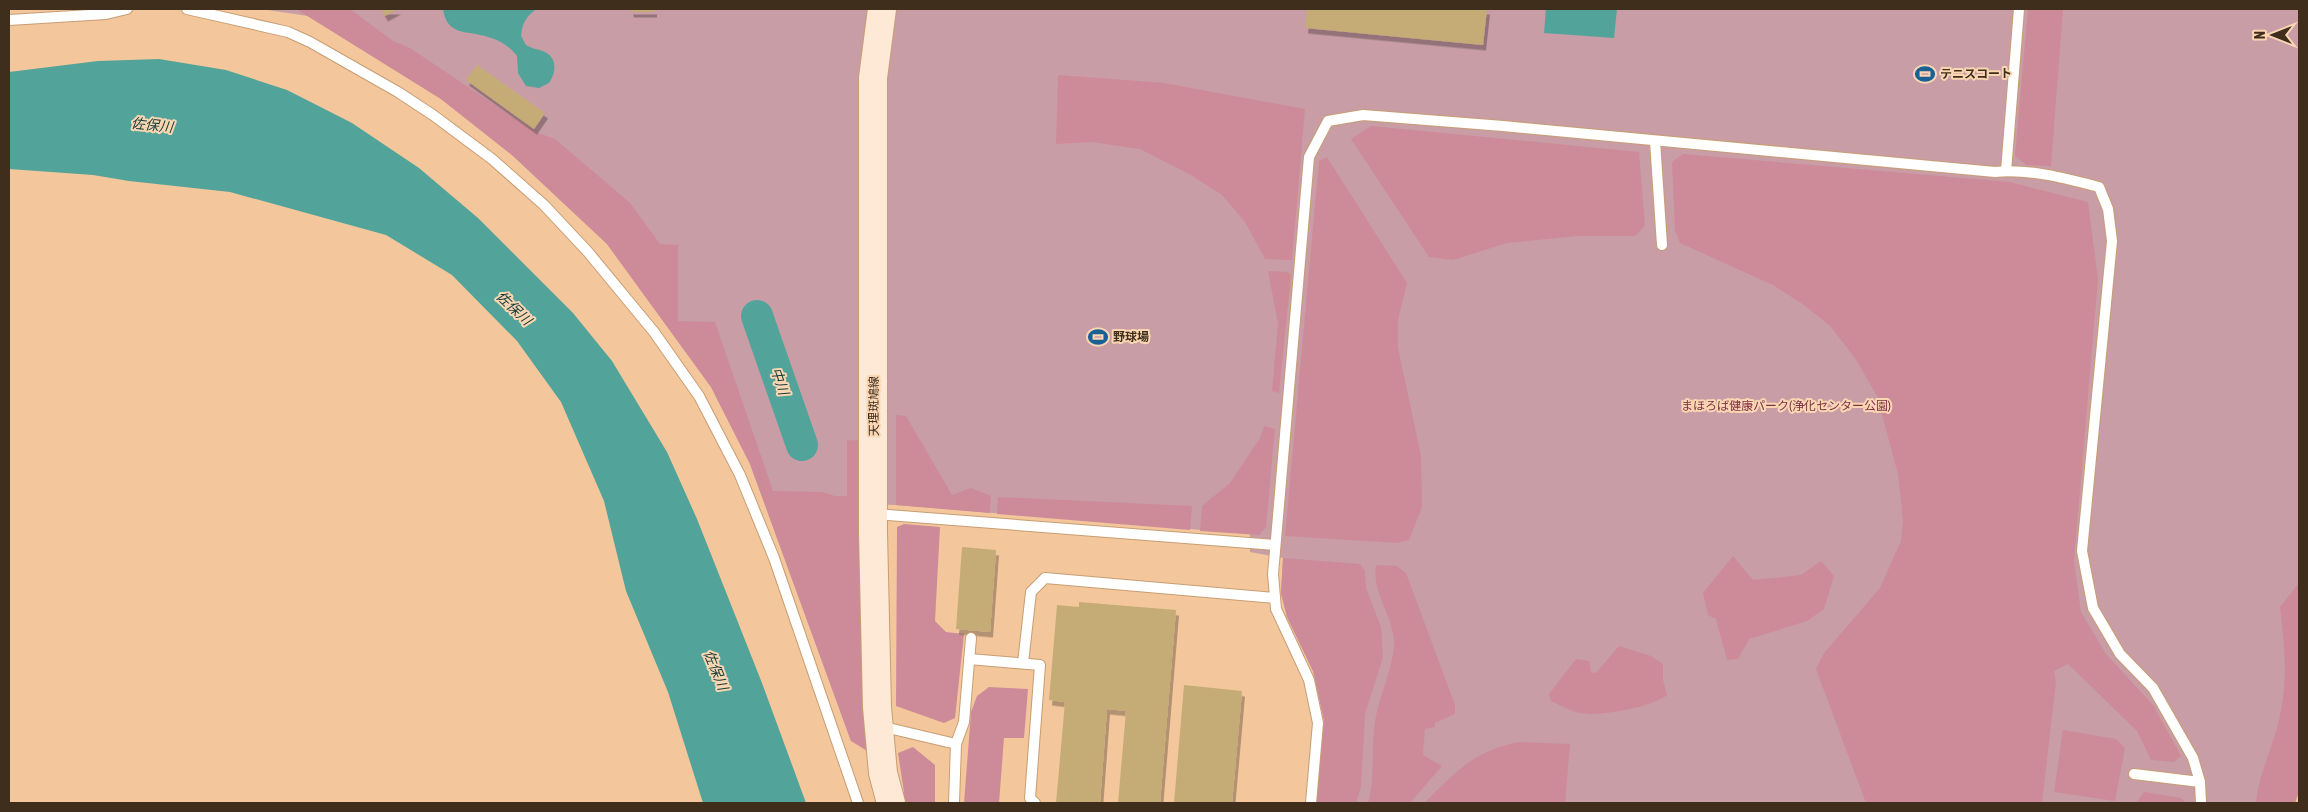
<svg xmlns="http://www.w3.org/2000/svg" width="2308" height="812" font-family="'Asap Condensed','Noto Sans JP',sans-serif">
<style>
.green{fill:#c89da5}
.forest{fill:#cd8b99}
.water{fill:#52a49b}
.lines{fill:none;stroke-linecap:round;stroke-linejoin:round}
.river{stroke:#52a49b;stroke-width:32}
.building{fill:#c5ac77;filter:url(#shadow)}
.service-casing{stroke:#c89d73;stroke-width:12}
.secondary-casing{stroke:#c89d73;stroke-width:30}
.service{stroke:#fff;stroke-width:10}
.secondary{stroke:#fde9d5;stroke-width:28}
.labels{text-anchor:middle;dominant-baseline:central;stroke-width:4;stroke-linejoin:round;paint-order:stroke}
.poi-label{font-size:12px;font-weight:bold;fill:#3f2e1c;stroke:#fad6b3;text-anchor:start}
.street-label{font-size:12px;fill:#3f2e1c;stroke:#fad6b3}
.park-label{font-size:12px;fill:#7f2f46;stroke:#fad6b3}
.water-label{font-size:14px;font-style:italic;fill:#143c38;stroke:#fad6b3}
</style>
<defs>
<filter id="shadow"><feDropShadow dx="3" dy="5.5" stdDeviation="0" flood-color="#0004"/></filter>
</defs>
<rect width="100%" height="100%" fill="#f3c79b"/>
<polygon class="green" points="261,9 2299,9 2299,791 2295,803 1316,803 1324,720 1313,671 1287,617 1281,593 1283,558 1250,552 1250,534 896,505 865,504 851,741 750,464 711,387 607,244 512,155 441,99 308,16"/>
<g class="forest">
<polygon points="296,9 350,9 393,41 410,48 535,132 555,139 630,203 660,244 678,245 678,321 715,322 773,491 822,492 835,496 847,496 847,440 865,441 872,754 851,741 750,464 711,387 607,244 512,155 441,99"/>
<polygon points="2028,9 2063,9 2051,166 2026,165 2015,156"/>
<polygon points="1058,75 1164,83 1305,109 1292,260 1265,259 1245,222 1222,195 1191,175 1140,149 1091,142 1056,144"/>
<polygon points="1371,126 1639,152 1645,226 1635,236 1578,236 1507,243 1453,260 1429,257 1351,139"/>
<polygon points="1683,154 2010,182 2088,202 2098,279 2074,561 2081,612 2106,654 2153,705 2181,756 2174,762 2151,760 2137,731 2068,664 2054,671 2056,682 2042,803 1866,803 1816,669 1824,653 1880,588 1901,541 1903,521 1898,474 1877,396 1855,358 1830,326 1804,305 1773,285 1680,243 1675,231 1672,162"/>
<polygon points="1327,157 1407,283 1398,320 1398,348 1421,456 1422,507 1409,540 1398,543 1285,536 1319,161"/>
<polygon points="1268,271 1287,272 1291,275 1279,393 1272,391 1278,324"/>
<polygon points="896,415 906,416 952,495 971,488 991,496 990,513 896,505"/>
<polygon points="1264,426 1275,429 1266,527 1259,535 1200,531 1202,506 1230,483 1260,438"/>
<polygon points="998,497 1192,506 1190,530 997,514"/>
<polygon points="904,524 940,527 935,621 946,632 964,634 955,718 944,723 896,706 897,527"/>
<polygon points="1733,556 1753,580 1801,575 1821,561 1834,576 1824,609 1807,621 1749,639 1738,659 1727,660 1716,619 1708,615 1703,593"/>
<polygon points="1283,558 1360,564 1365,571 1366,588 1381,627 1383,657 1365,714 1361,787 1356,803 1316,803 1324,720 1313,671 1287,617 1281,593"/>
<path d="M1376,565l21,1 9,7 49,132v9l-20,9v4l-10,2 -2,26 19,11 -32,37h-42c8,-28 2,-58 8,-87 5,-24 16,-46 18,-70 1,-29 -23,-53 -18,-81z"/>
<path d="M2299,583v208l-4,12h-39c3,-33 20,-61 25,-93 7,-35 3,-68 -1,-103z"/>
<path d="M1619,646l32,10 12,8v16l4,15c-15,12 -67,22 -87,18 -10,-2 -20,-8 -29,-12l-2,-7 27,-35 13,2 2,11 5,1z"/>
<polygon points="989,687 1028,689 1024,738 1004,738 999,803 964,803 971,712 977,696"/>
<polygon points="2063,730 2116,739 2125,748 2115,801 2054,792"/>
<path d="M1519,742l51,2 -5,59h-141c32,-31 49,-52 95,-61z"/>
<polygon points="913,747 935,765 935,803 899,803 896,793 904,792 898,753"/>
<polygon points="2144,792 2181,798 2186,803 2136,803"/>
</g>
<g class="water">
<path d="M443,9h94c-10,6 -15,14 -16,27l5,9c6,4 13,4 19,7 13,7 11,21 4,31l-10,5 -13,-2 -8,-13 -1,-17c-8,-10 -17,-16 -29,-19 -20,-7 -41,0 -45,-28z"/>
<polygon points="1546,9 1617,9 1614,38 1544,33"/>
<polygon points="159,59 226,70 287,90 352,123 419,168 478,218 573,313 612,361 667,452 697,519 762,683 806,803 703,803 668,692 626,591 604,501 561,402 517,341 452,275 386,235 230,192 129,181 93,175 9,169 9,72 98,61"/>
</g>
<g class="lines">
<polyline class="river" points="757,316 802,445"/>
</g>
<g class="building">
<polygon points="381,9 398,9 385,16"/>
<polygon points="630,9 654,9 654,12 631,12"/>
<polygon points="1307,9 1487,9 1483,45 1305,28"/>
<polygon points="477,65 545,113 534,129 466,80"/>
<polygon points="962,547 996,550 990,632 956,629"/>
<polygon points="1079,602 1176,610 1160,803 1118,803 1126,711 1107,709 1100,803 1056,803 1065,702 1049,700 1057,605 1079,607"/>
<polygon points="1184,685 1242,691 1232,803 1174,803"/>
</g>
<g class="lines">
<defs>
<g id="service">
<polyline points="187,9 288,32 310,42 398,92 433,115 492,159 544,205 588,252 654,332 699,396 740,475 774,558 858,803"/>
<polyline points="9,20 106,14 127,9"/>
<polyline points="1655,141 1662,245"/>
<polyline points="2006,171 2019,9"/>
<polyline points="875,514 1275,545"/>
<polyline points="969,659 1040,665 1030,798 1035,803"/>
<polyline points="1023,663 1031,592 1045,578 1275,598"/>
<polyline points="880,726 956,744"/>
<polyline points="2134,774 2200,782"/>
<polyline points="954,803 956,744 964,722 971,638"/>
<path d="M1311,803l7,-80 -9,-43 -33,-71 -3,-35 36,-417 19,-36 35,-6 140,11 492,46c32,-4 73,7 104,15l9,22 4,32 -30,310 11,57 27,46 33,34 40,70 7,24 1,21"/>
</g>
<polyline id="secondary" points="882,9 873,78 873,532 877,707 883,773 891,803"/>
</defs>
<use href="#service" class="service-casing"/>
<use href="#secondary" class="secondary-casing"/>
<use href="#service" class="service"/>
<use href="#secondary" class="secondary"/>
</g>
<defs>
<symbol id="stadium-bare" viewBox="-9 -9 18 18"><path d="M0-5a6.5 5 0 1 0 0 10a6.5 5 0 1 0 0-10ZM-3.5-1.8h7v3.6h-7Z" fill="#196094" stroke="#fad6b3" stroke-width="2.5" paint-order="stroke"/></symbol>
</defs>
<g fill-rule="evenodd">
<use href="#stadium-bare" x="1911" y="60" width="28" height="28"/>
<use href="#stadium-bare" x="1084" y="323" width="28" height="28"/>
</g>
<g class="labels">
<g class="poi-label">
<text x="1940" y="74">テニスコート</text>
<text x="1113" y="337">野球場</text>
</g>
<g class="street-label">
<text transform="translate(874 406) rotate(-90)">天理斑鳩線</text>
</g>
<g class="park-label">
<text x="1786" y="406">まほろば健康パーク(浄化センター公園)</text>
</g>
<g class="water-label">
<text transform="translate(152 125) rotate(6)">佐保川</text>
<text transform="translate(514 308) rotate(43)">佐保川</text>
<text transform="translate(780 381) rotate(71)">中川</text>
<text transform="translate(716 670) rotate(68)">佐保川</text>
</g>
</g>
<rect width="2308" height="812" fill="none" stroke="#3f2e1c" stroke-width="20"/>
<g transform="translate(2273 35) rotate(270)" stroke="#fad6b3" stroke-width="4" paint-order="stroke">
<path d="M0-4L9 19L0 12L-9 19Z" fill="#3f2e1c"/>
<text y="-8" font-size="14" font-weight="bold" text-anchor="middle" fill="#3f2e1c">N</text>
</g>
</svg>
